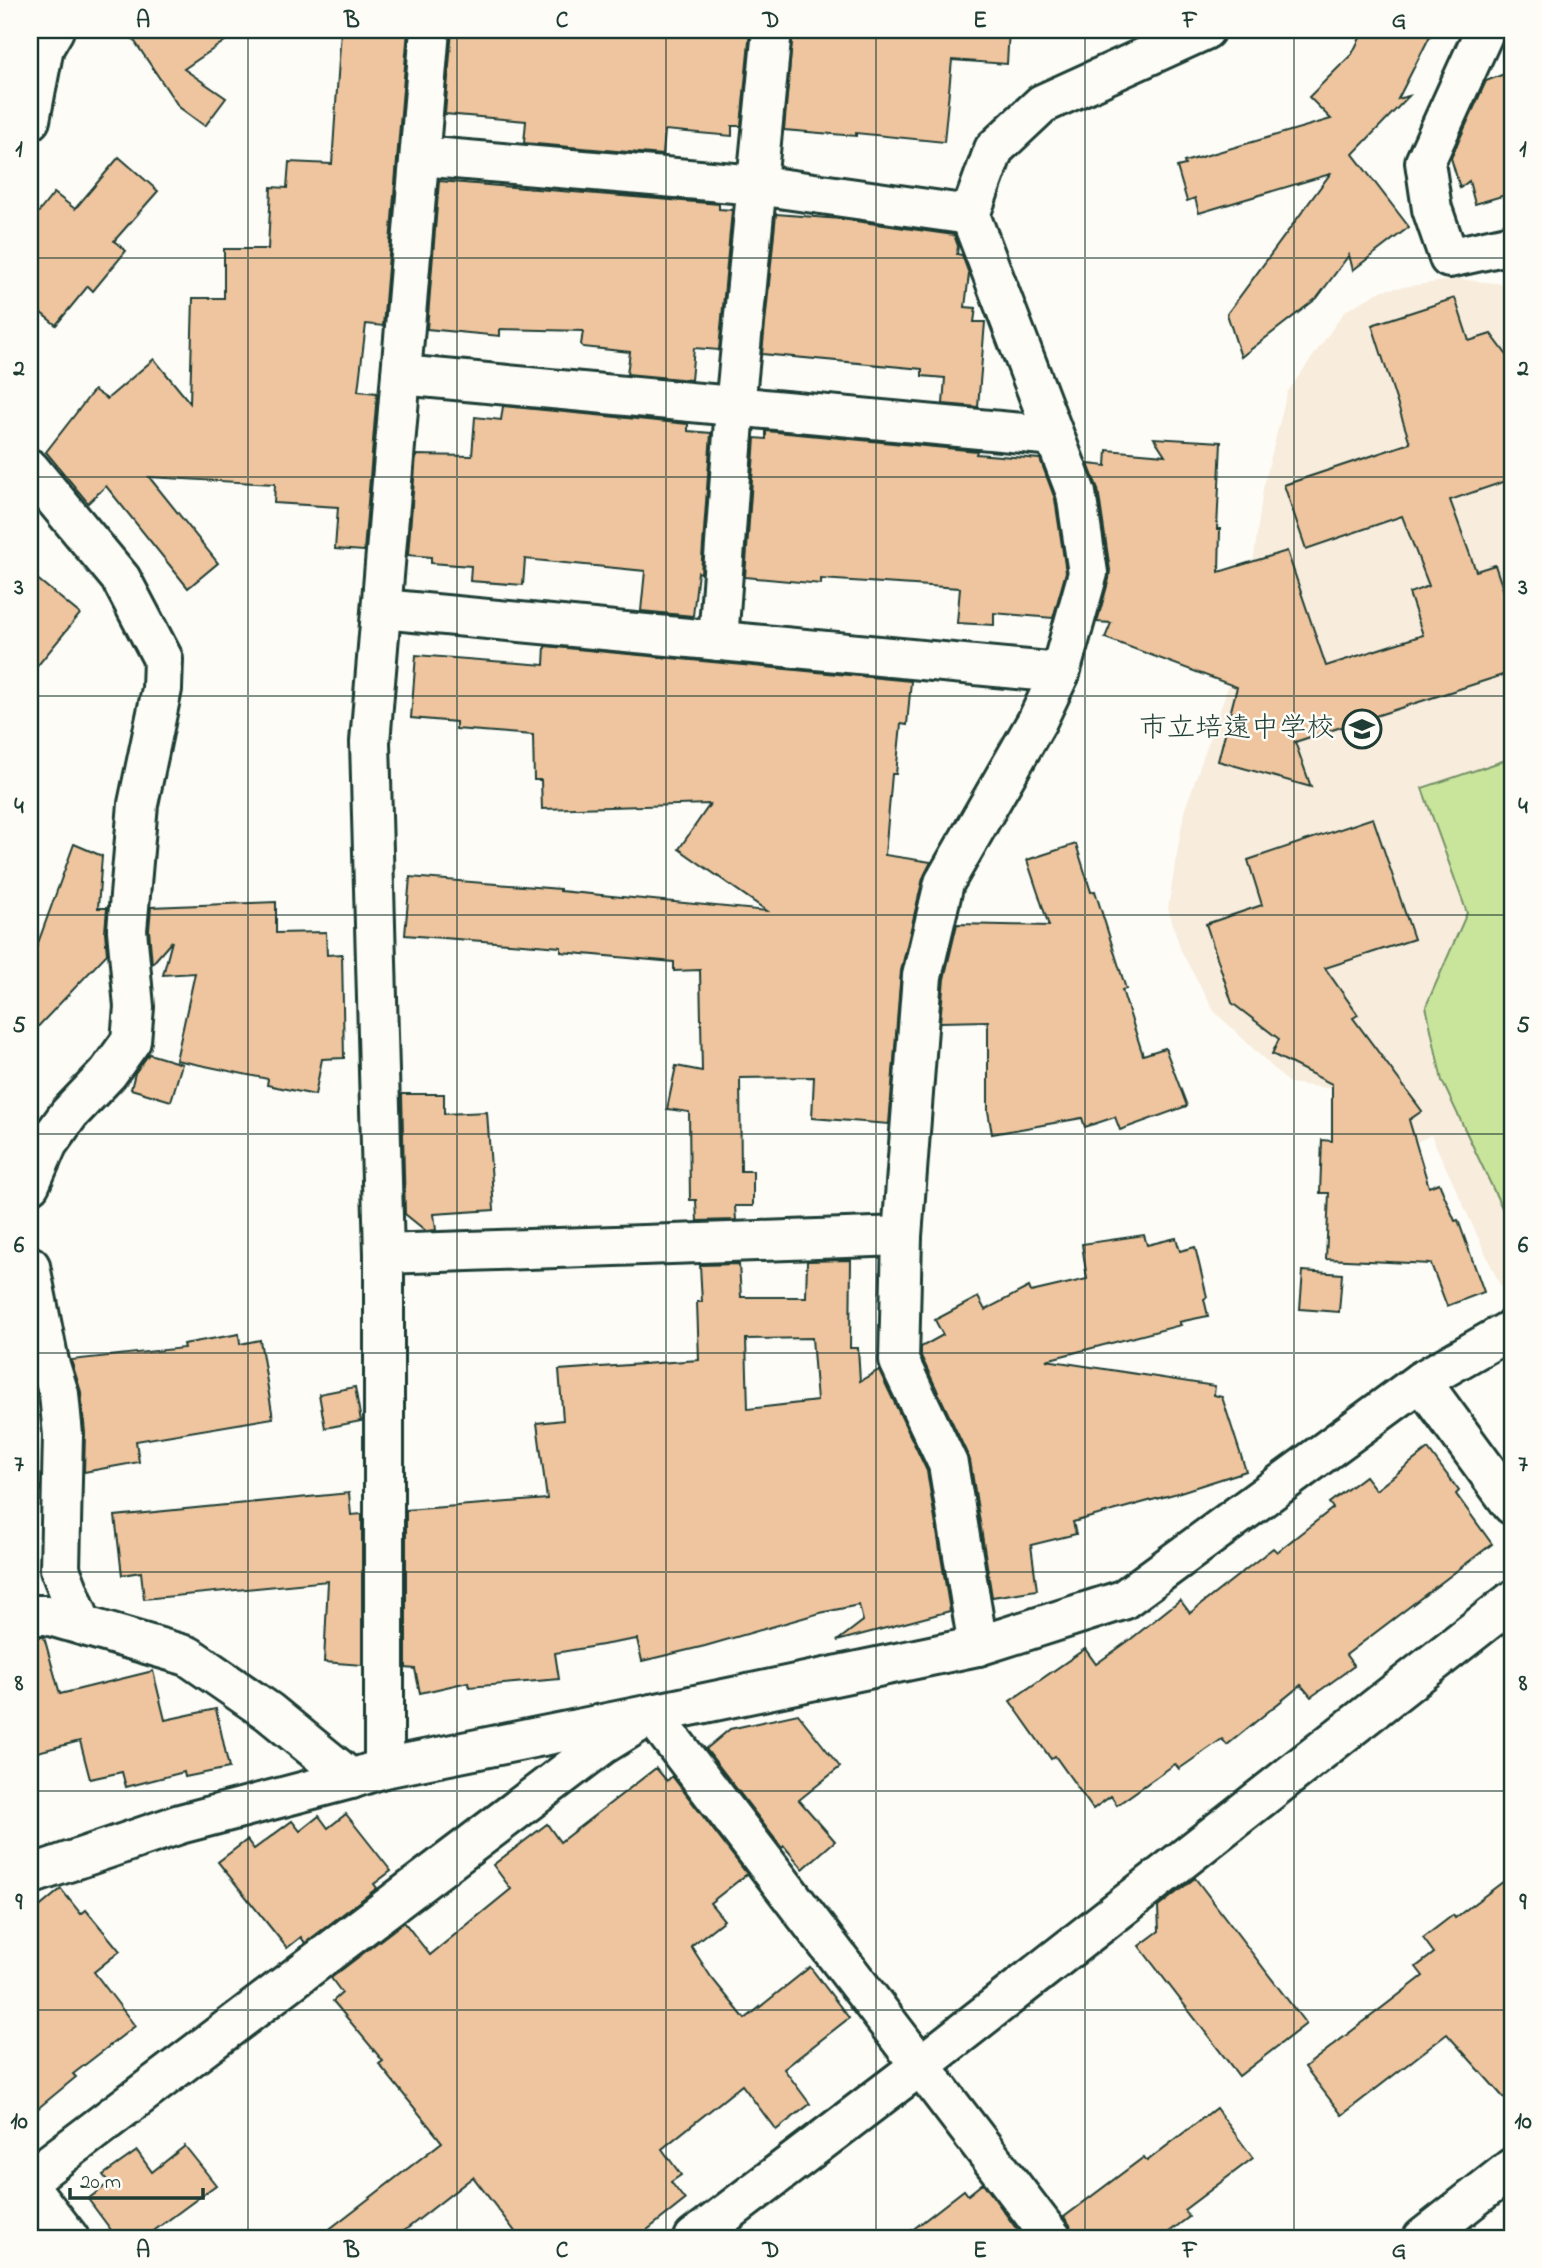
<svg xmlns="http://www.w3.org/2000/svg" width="1542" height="2268" font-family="'Indie Flower','Klee One',sans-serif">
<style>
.built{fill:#f8ecdc}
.green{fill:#c9e59c;stroke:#749168;stroke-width:2}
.building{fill:#eec59e;stroke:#1f3d34;stroke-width:2;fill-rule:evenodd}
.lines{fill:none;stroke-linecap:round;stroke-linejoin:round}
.street-casing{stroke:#1f3d34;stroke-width:44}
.secondary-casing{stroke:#1f3d34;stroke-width:44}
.street{stroke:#fdfcf7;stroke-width:38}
.secondary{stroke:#fdfcf7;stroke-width:38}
.grid{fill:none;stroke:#1f3d34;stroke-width:2;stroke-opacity:0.55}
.labels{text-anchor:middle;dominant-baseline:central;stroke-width:5;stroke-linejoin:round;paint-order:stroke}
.poi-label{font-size:28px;fill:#1f3d34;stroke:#fdfcf7;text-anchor:end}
.neatline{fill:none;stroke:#1f3d34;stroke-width:2.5}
.grid-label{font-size:23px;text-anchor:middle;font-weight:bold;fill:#1f3d34}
</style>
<rect width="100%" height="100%" fill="#fdfcf7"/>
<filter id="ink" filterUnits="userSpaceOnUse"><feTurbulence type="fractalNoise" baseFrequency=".0143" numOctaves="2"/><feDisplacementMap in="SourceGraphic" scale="14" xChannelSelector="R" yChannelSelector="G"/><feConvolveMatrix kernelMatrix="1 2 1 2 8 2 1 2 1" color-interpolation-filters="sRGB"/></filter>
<g filter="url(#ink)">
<polygon class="built" points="1458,279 1512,285 1512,1283 1501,1287 1431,1135 1398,1151 1362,1093 1289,1083 1214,1011 1181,951 1168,908 1184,812 1242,647 1263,489 1287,393 1345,311 1383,290"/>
<polygon class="green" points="1512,758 1512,1229 1442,1081 1426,1006 1467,913 1422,788"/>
<g class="building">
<polygon points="127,30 241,30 184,69 226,98 205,126 179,107"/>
<polygon points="341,30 408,30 383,326 366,324 358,391 377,393 364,551 335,549 338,507 274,503 275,484 149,477 218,563 188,588 106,486 88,503 46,452 94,390 107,399 154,359 190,403 193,298 224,298 224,249 268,249 271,187 287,188 289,162 332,164"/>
<polygon points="452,30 750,30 741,126 732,126 732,136 665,130 663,155 524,143 526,121 445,114"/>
<polygon points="793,30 1009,30 1007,64 952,60 944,142 856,133 856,136 784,130"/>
<polygon points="1364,30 1433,30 1398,99 1409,96 1353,154 1409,227 1353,270 1349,255 1317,298 1241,357 1227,314 1330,174 1199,213 1195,198 1187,201 1177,167 1185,165 1184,162 1331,119 1309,97 1352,54"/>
<polygon points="1512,71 1512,193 1475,204 1469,181 1460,188 1451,158 1486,81"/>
<polygon points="119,157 158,191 114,241 126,251 93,291 88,286 56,325 30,304 30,223 54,193 75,209"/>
<polygon points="439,181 719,204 719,209 732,210 719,350 694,348 691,380 627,374 630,352 583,347 581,345 583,331 500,329 500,336 427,329"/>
<polygon points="776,214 841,219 954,235 958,246 957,254 962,255 969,274 965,307 976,308 974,322 985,322 978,407 943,404 945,378 922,376 922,369 762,354"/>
<polygon points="1455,298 1469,341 1491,334 1512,362 1512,479 1450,500 1476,571 1495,565 1512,616 1512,672 1295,742 1311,787 1218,761 1237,687 1105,638 1111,623 1097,622 1109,579 1110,570 1098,489 1088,464 1106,466 1107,450 1165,455 1154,438 1221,442 1217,529 1220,529 1219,572 1287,551 1326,666 1423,635 1409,593 1429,586 1402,516 1306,549 1284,485 1410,443 1372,325"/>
<polygon points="503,406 688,424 688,431 711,433 701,573 698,572 693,616 641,611 645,571 525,559 523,585 470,581 471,566 431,563 431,557 408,555 416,455 472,456 475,417 501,420"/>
<polygon points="766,431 977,451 976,454 1040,459 1055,499 1066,572 1053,618 994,613 994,625 957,623 960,588 821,579 821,584 745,577 755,438 766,439"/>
<polygon points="30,573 80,614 30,675"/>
<polygon points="545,646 911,681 907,725 901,724 896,774 892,774 885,855 931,862 923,878 901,971 889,1124 812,1118 814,1077 740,1078 741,1171 753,1171 753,1206 735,1206 736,1220 697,1221 696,1200 690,1200 689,1112 667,1109 676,1066 702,1071 700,970 674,971 674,962 561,952 561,947 405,935 410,877 560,889 560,891 767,911 679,849 710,804 542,809 541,780 534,780 533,735 456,729 456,722 411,718 416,655 544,665"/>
<polygon points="1373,818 1414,939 1325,968 1358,1015 1353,1018 1422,1111 1409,1120 1429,1187 1439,1183 1455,1221 1458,1220 1484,1292 1447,1306 1431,1264 1326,1259 1329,1193 1320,1193 1322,1140 1332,1141 1332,1084 1272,1054 1279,1039 1232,1003 1206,924 1262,905 1248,860"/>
<polygon points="74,844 102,856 98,908 107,908 105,932 107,954 30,1035 30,965"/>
<polygon points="1076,844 1091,892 1095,891 1126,989 1122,990 1143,1055 1165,1048 1187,1106 1120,1130 1115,1117 1085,1127 1082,1118 992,1134 988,1111 988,1021 940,1022 944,979 957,924 1049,926 1027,860"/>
<polygon points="276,902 276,933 326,932 327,955 342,954 344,1058 322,1059 315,1095 267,1085 268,1079 176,1060 195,973 163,975 172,941 152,964 149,930 151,907"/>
<polygon points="149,1054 182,1064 171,1101 131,1089 135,1073"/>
<polygon points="402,1094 444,1094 444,1114 487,1112 494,1210 434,1214 436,1230 426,1231 405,1214"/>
<polygon points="1144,1235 1147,1245 1176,1238 1180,1251 1195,1247 1207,1297 1204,1299 1208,1316 1179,1322 1181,1325 1046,1360 1215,1386 1214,1395 1222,1397 1246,1471 1174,1494 1073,1522 1076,1534 1031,1545 1037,1590 992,1597 970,1460 921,1356 921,1347 943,1335 935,1320 978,1297 985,1310 1029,1287 1031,1292 1087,1279 1082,1244"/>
<path d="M851,1260l-1,88h8l2,33 19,-11 48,101 23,140 -113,30 26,-20 -4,-16 -39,8 -115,33 -63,15 -5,-22 -82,14 4,26 -90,8 -1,-5 -48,11 -5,-24 -9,-1v-158l141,-11 -10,-76 26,-3 -4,-50 140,-10 -2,-58h5l-2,-37 39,-1 2,33h65l1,-36zM812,1338l5,63 -69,8 -2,-70z"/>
<polygon points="1303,1271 1342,1274 1339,1312 1300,1309"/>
<polygon points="239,1334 240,1344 260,1340 273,1418 136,1441 139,1462 84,1472 85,1433 81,1392 71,1360 184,1348 183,1344"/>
<polygon points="355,1387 361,1421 325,1428 319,1394"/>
<polygon points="1428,1449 1459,1491 1456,1494 1492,1544 1346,1655 1354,1666 1311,1697 1301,1685 1227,1745 1222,1739 1179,1769 1175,1764 1117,1805 1111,1796 1093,1809 1055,1756 1051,1759 1010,1701 1085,1649 1096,1664 1131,1639 1180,1600 1190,1613 1273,1548 1277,1552 1333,1508 1329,1503 1365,1476 1376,1490"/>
<polygon points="349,1493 351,1515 362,1514 362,1665 324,1662 328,1581 144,1599 141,1572 122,1575 115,1516"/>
<polygon points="30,1637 44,1637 60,1694 153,1671 165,1720 216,1709 229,1768 185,1777 184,1772 126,1787 122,1772 90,1779 80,1741 30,1754"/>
<polygon points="798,1714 840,1767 799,1800 835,1841 803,1869 784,1846 782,1848 706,1749 730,1729"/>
<polygon points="656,1768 667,1781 672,1776 747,1874 710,1903 724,1920 691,1946 711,1977 745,2019 810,1967 849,2018 784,2069 810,2104 776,2130 742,2085 662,2149 681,2175 671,2182 685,2200 637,2238 520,2238 473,2177 395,2238 318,2238 442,2142 379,2064 383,2061 333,2001 342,1993 331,1978 404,1922 430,1955 511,1889 493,1865 547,1824 560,1842"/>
<polygon points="346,1814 391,1871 374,1884 377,1888 305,1943 301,1937 287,1948 218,1862 247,1840 254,1849 292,1821 300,1831 319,1816 328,1828"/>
<polygon points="1512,1875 1512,2107 1447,2034 1342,2115 1305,2067 1423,1976 1416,1967 1434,1953 1423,1938 1453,1915 1455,1918"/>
<polygon points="1195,1878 1306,2024 1239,2076 1139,1946 1159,1931 1158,1907"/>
<polygon points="61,1889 81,1914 86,1910 120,1951 94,1972 135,2026 73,2074 76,2077 30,2115 30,1915"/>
<polygon points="1216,2108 1253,2158 1184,2210 1189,2217 1161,2238 1073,2238 1070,2225 1064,2217 1144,2157 1147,2161"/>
<polygon points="185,2146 216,2185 144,2238 117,2238 88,2199 109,2183 103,2175 137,2151 152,2172"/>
<polygon points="983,2183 1023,2238 902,2238 964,2190 968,2195"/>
</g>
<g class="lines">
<defs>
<g id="street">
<polyline points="1485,30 1425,162 1432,209 1449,258 1512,244"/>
<polyline points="30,120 44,47 54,30"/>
<polyline points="420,156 757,185 970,215"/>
<polyline points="401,375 1054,436"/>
<polyline points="30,469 121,579 163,659 162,689 138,804 127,930 134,1007 131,1041 108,1073 69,1114 48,1143 30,1184"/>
<polyline points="382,609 1060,673"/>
<polyline points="718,641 735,407 772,30"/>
<polyline points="384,1254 902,1236"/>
<polyline points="30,1266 49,1362 59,1394 63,1435 60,1569 82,1625"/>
<polyline points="1421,1381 1512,1505"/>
<polyline points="30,1615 47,1615 188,1656 269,1712 351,1779"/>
<polyline points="978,1646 948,1464 899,1361 902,1236 922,976 944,883 1037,721 1060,673 1088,573 1076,493 970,215 994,149 1042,104 1205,30"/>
<polyline points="384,1768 384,1254 370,742 430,30"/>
<polyline points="30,1875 180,1824 351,1779 384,1768 652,1714 1052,2238"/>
<polyline points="30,2179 602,1745 652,1714 978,1646 1123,1600 1421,1381 1512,1329"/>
<polyline points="694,2238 921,2065 1512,1601"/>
</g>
<g id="secondary">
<polyline points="30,2188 69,2238"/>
<polyline points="1423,2238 1512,2168"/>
</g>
</defs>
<use href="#street" class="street-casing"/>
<use href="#secondary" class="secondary-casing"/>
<use href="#street" class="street"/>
<use href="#secondary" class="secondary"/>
</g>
</g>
<path class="grid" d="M248,30v2208M457,30v2208M666,30v2208M876,30v2208M1085,30v2208M1294,30v2208M30,258h1482M30,477h1482M30,696h1482M30,915h1482M30,1134h1482M30,1353h1482M30,1572h1482M30,1791h1482M30,2010h1482"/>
<defs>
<symbol id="school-ring" viewBox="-11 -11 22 22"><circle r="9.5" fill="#fdfcf7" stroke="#1f3d34" stroke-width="1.5"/><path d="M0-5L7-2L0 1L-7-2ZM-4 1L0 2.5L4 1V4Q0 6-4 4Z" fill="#1f3d34"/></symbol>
</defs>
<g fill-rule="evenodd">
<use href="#school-ring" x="1340" y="707" width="44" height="44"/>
</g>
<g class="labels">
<g class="poi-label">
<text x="1335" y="729">市立培遠中学校</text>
</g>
</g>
<rect width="1542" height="2268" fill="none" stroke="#fdfcf7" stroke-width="77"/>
<path d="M70 2188v10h133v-10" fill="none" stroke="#1f3d34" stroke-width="3.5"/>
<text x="80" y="2188" font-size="21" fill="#1f3d34" stroke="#fdfcf7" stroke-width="5" paint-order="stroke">20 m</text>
<rect x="38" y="38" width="1466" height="2192" class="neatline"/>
<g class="grid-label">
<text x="143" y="27">A</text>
<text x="352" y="27">B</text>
<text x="562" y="27">C</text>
<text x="771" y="27">D</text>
<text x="980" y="27">E</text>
<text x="1190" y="27">F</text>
<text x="1399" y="27">G</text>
<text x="19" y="156">1</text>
<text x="1523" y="156">1</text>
<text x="19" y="375">2</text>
<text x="1523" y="375">2</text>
<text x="19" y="594">3</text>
<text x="1523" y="594">3</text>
<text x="19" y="813">4</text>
<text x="1523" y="813">4</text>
<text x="19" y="1032">5</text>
<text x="1523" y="1032">5</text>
<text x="19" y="1252">6</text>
<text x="1523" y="1252">6</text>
<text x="19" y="1471">7</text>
<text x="1523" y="1471">7</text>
<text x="19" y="1690">8</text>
<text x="1523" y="1690">8</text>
<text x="19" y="1909">9</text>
<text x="1523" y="1909">9</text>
<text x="19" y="2128">10</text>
<text x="1523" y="2128">10</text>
<text x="143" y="2257">A</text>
<text x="352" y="2257">B</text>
<text x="562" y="2257">C</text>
<text x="771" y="2257">D</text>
<text x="980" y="2257">E</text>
<text x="1190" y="2257">F</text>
<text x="1399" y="2257">G</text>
</g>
</svg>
